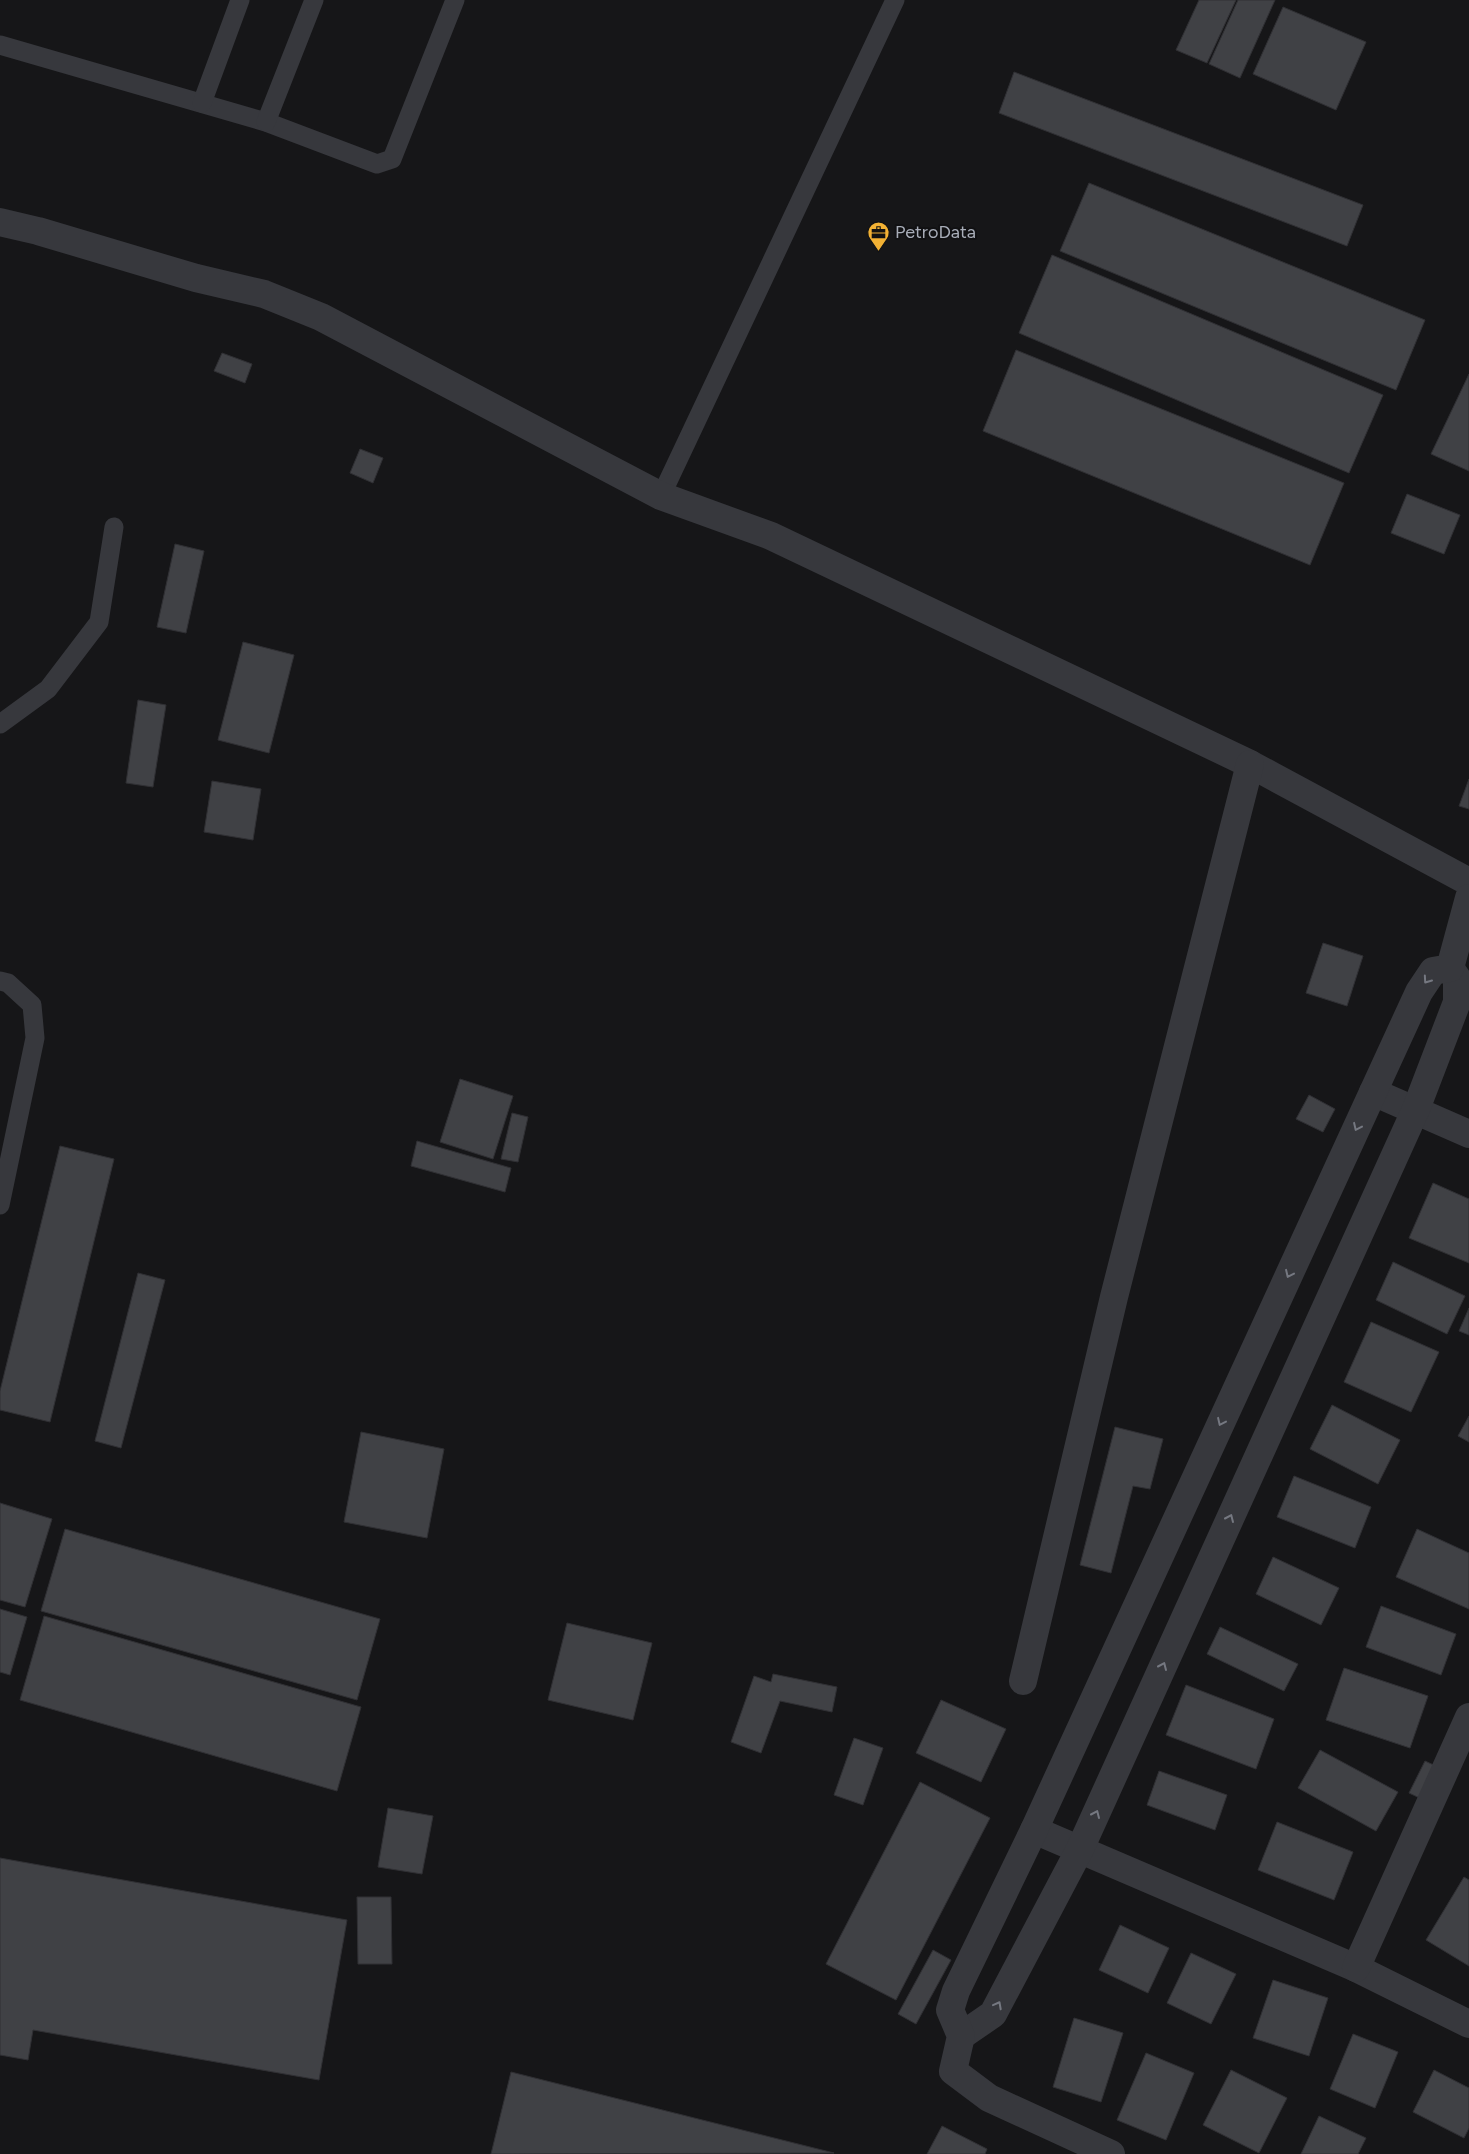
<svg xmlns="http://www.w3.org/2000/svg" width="1469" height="2154" font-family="Figtree,sans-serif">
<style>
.building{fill:#404145;stroke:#303034}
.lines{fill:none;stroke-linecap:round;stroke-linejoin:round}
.service{stroke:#37383d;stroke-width:19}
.minor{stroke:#37383d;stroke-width:28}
.oneway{stroke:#757881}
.labels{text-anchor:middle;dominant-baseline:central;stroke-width:4;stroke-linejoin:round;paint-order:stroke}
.poi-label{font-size:18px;fill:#a8adb8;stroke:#111113;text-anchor:start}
</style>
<rect width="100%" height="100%" fill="#161618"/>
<g class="building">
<polygon points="1199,0 1236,0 1207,63 1176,50"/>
<polygon points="1238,0 1275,0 1240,78 1209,64"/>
<polygon points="1283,7 1366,42 1336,110 1253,74"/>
<polygon points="1014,72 1363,205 1347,246 999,113"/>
<polygon points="1089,183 1425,320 1396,390 1060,251"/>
<polygon points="1052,255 1383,395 1349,473 1019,333"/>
<polygon points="1016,350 1344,483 1310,565 983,431"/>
<polygon points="222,353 252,364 245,383 214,371"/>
<polygon points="1469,374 1469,471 1431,454"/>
<polygon points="360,449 383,458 373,483 350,473"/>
<polygon points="1407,494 1460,515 1444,554 1391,533"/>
<polygon points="175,544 204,551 186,633 157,627"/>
<polygon points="243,642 294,655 269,753 218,740"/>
<polygon points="138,700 166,705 153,787 126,783"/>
<polygon points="1469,779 1469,809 1459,806"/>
<polygon points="212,781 261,789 253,840 204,832"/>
<polygon points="1323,943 1363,956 1347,1006 1306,993"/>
<polygon points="460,1079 513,1096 493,1159 440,1142"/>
<polygon points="1309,1095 1335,1109 1323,1132 1296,1119"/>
<polygon points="512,1113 528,1117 518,1162 501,1159"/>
<polygon points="417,1141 511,1168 505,1192 411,1166"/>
<polygon points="60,1146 114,1159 50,1422 0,1410 0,1391"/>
<polygon points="1433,1183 1469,1199 1469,1263 1409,1238"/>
<polygon points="1393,1262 1465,1296 1447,1334 1376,1300"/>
<polygon points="138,1273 165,1280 121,1448 95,1441"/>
<polygon points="1469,1308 1469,1335 1459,1331"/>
<polygon points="1371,1322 1439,1352 1411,1412 1344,1382"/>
<polygon points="1332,1405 1400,1440 1378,1484 1310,1449"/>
<polygon points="1469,1416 1469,1442 1458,1436"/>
<polygon points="1115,1427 1163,1439 1150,1489 1133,1486 1111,1573 1080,1565"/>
<polygon points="361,1432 444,1449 427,1538 344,1522"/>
<polygon points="1294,1476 1371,1507 1355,1548 1277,1517"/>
<polygon points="0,1503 52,1519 25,1607 0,1600"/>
<polygon points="65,1529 380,1619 357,1700 41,1611"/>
<polygon points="1417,1529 1469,1553 1469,1609 1396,1577"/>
<polygon points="1273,1557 1339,1588 1321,1625 1256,1594"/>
<polygon points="1381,1606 1456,1634 1441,1675 1366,1647"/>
<polygon points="0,1609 27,1617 10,1675 0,1672"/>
<polygon points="44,1616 361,1707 337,1791 20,1700"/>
<polygon points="567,1623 652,1643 633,1720 548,1700"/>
<polygon points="1220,1627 1298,1664 1284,1691 1207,1654"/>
<polygon points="1344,1668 1428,1696 1410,1748 1326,1720"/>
<polygon points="773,1674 837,1687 832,1712 780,1701 761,1753 731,1742 754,1676 771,1682"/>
<polygon points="1186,1685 1274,1719 1256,1769 1166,1735"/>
<polygon points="941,1700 1006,1729 981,1782 916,1753"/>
<polygon points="854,1738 883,1748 863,1805 834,1795"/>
<polygon points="1320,1750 1398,1792 1376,1831 1298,1788"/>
<polygon points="1425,1761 1440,1768 1424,1800 1409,1793"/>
<polygon points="1159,1771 1227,1795 1215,1830 1147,1805"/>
<polygon points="920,1782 990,1818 896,2000 826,1964"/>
<polygon points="388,1808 433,1816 422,1874 378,1867"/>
<polygon points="1277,1822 1353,1852 1334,1900 1258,1870"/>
<polygon points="0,1858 347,1920 319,2080 33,2030 28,2060 0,2055"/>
<polygon points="1464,1877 1469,1880 1469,1966 1426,1940"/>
<polygon points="357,1897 391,1897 392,1964 358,1964"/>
<polygon points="1120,1925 1169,1948 1148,1993 1099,1970"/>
<polygon points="933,1950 951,1960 916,2024 898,2014"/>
<polygon points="1191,1953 1236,1974 1211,2024 1167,2003"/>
<polygon points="1273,1980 1328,1998 1309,2056 1253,2038"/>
<polygon points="1074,2018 1123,2033 1101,2102 1053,2087"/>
<polygon points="1353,2034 1398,2052 1375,2108 1330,2089"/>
<polygon points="1146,2053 1194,2073 1166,2140 1117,2120"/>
<polygon points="1231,2070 1287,2098 1259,2153 1203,2125"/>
<polygon points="1434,2070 1469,2088 1469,2128 1464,2138 1413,2112"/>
<polygon points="511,2072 834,2153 491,2154"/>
<polygon points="1319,2116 1366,2138 1358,2154 1301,2154"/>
<polygon points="942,2126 987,2149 985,2154 927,2154"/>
</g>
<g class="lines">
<g class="service">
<polyline points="0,45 266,122 377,164 392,159 455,0"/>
<polyline points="202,103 240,0"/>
<polyline points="266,122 314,0"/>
<polyline points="661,496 895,0"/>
<polyline points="0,724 48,689 99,622 114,527"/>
<polyline points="0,981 8,983 32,1005 35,1038 0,1205"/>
</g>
<g class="minor">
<polyline points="0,222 38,231 196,278 264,294 321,317 661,496 771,536 1250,764 1469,882"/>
<polyline points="1373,1092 1469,1134"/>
<polyline points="1023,1681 1114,1297 1250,764"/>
<polyline points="1034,1830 1356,1968 1469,2024"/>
<polyline points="1356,1968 1469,1717"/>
<polyline points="961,2036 993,2014 1080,1849 1416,1109 1457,1002 1457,978 1450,968"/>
<polyline points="1111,2154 989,2098 953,2071 961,2036 950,2010 956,1991 1034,1830 1419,992 1433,971 1450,968 1469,898"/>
</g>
</g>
<defs><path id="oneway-chevron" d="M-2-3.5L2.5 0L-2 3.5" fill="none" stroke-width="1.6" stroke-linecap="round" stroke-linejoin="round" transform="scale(1.25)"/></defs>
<g class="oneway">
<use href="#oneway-chevron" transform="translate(1427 980) rotate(125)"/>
<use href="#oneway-chevron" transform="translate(1357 1127) rotate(115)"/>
<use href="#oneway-chevron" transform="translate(1289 1274) rotate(115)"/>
<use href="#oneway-chevron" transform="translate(1221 1422) rotate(115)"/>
<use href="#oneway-chevron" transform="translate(1230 1518) rotate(-66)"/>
<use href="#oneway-chevron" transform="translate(1163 1666) rotate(-66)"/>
<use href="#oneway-chevron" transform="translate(1096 1814) rotate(-66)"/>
<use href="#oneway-chevron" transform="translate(998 2005) rotate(-62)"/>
</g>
<defs>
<symbol id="office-pin" viewBox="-11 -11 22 30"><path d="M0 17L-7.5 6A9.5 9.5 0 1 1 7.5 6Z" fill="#f2b134" stroke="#111113"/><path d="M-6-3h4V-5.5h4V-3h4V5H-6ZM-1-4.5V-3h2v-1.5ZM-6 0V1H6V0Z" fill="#111"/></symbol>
</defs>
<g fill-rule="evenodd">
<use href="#office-pin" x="866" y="220" width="25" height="34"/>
</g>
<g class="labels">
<g class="poi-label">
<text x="895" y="232">PetroData</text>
</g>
</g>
</svg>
